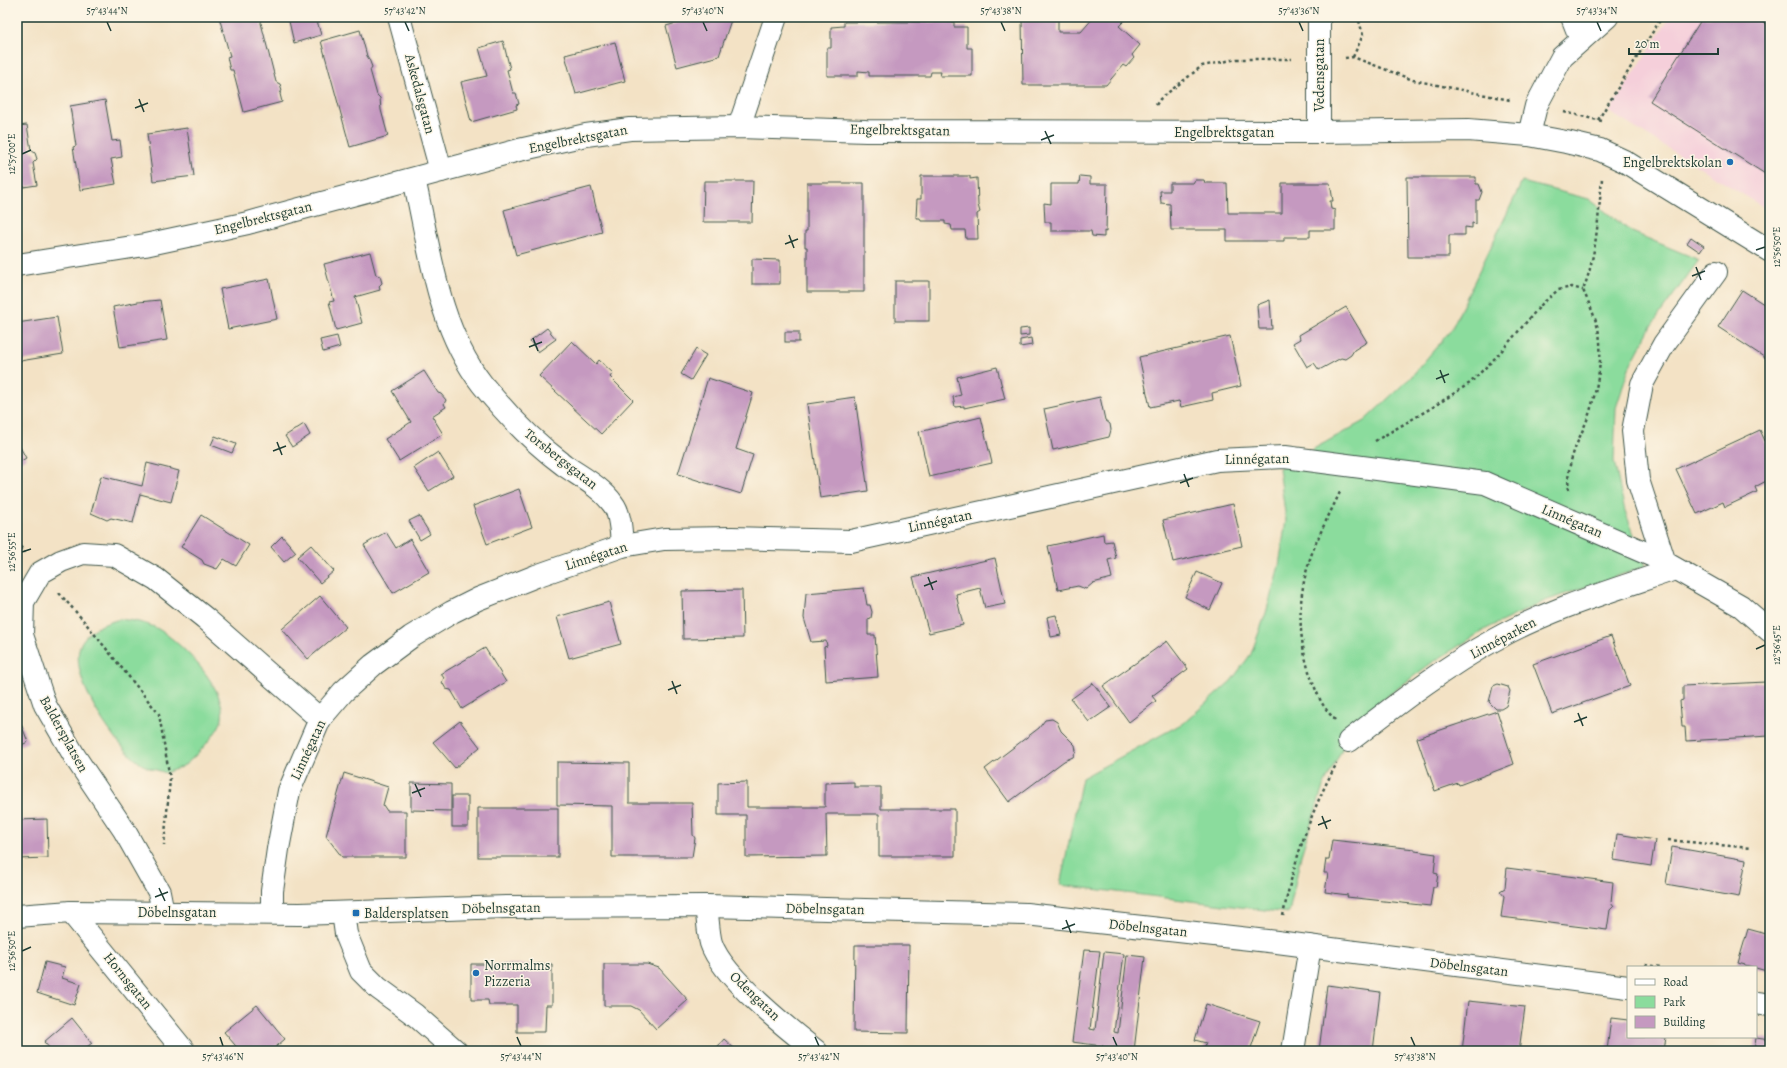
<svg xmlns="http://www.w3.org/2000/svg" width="1787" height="1068" font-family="Alegreya,serif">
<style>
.built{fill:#f5cfda}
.green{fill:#8bdc9d;stroke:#558c68}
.building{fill:#c599c0}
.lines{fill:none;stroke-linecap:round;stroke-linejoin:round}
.minor-casing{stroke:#3f564a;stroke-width:24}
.path{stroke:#3f564a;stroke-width:2.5;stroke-dasharray:3 3;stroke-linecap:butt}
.minor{stroke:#fff;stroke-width:22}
.ticks{fill:none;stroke:#1f3d34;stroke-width:1.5}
.poi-dot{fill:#1f6fb2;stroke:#fcf5e5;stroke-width:1.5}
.labels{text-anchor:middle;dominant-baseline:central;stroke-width:3;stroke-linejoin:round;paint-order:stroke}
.street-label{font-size:14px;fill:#1f3d34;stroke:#fcf5e5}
.poi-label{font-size:14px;fill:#1f3d34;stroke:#fcf5e5;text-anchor:start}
.neatline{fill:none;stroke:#1f3d34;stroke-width:1.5}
.ticks-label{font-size:10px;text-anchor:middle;fill:#1f3d34}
</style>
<rect width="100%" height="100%" fill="#fcf5e5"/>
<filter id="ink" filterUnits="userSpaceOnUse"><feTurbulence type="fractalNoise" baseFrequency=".025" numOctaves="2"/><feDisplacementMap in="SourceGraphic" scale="8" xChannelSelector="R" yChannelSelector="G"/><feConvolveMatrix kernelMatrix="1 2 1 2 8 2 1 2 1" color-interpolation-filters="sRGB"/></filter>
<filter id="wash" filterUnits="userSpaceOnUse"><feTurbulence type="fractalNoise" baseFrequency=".012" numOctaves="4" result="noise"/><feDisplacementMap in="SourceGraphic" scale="16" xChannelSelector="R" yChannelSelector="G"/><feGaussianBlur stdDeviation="0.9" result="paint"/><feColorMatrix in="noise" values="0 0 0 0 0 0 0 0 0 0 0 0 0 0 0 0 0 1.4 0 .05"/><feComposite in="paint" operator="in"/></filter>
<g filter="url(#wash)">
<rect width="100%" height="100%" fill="#f3e2c5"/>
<polygon class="built" points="1670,17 1770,17 1770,211 1609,112"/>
<g class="green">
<polygon points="1522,182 1589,199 1632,232 1699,260 1651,326 1629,368 1616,408 1614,461 1625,511 1646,566 1545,601 1486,629 1430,664 1357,719 1323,787 1301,855 1289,913 1060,885 1082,778 1185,722 1231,681 1251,654 1266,613 1279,566 1286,520 1279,468 1364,421 1411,377 1451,330"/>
<path d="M120,619c15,2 30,4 43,13 22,15 64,57 59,87 -3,13 -25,36 -36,45 -5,4 -14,6 -20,9 -7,-3 -17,-4 -23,-8 -27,-16 -81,-95 -60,-125 9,-13 24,-17 37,-21z"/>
</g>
<g id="blocks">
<g class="building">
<polygon points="219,17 262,17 261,23 276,82 280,84 282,90 280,94 282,102 244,112 233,70 230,70 227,57 230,56"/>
<polygon points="288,17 316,17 321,35 294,43"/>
<polygon points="688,17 732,17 719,56 677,67 666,26 687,20"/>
<polygon points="1022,17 1058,17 1058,32 1081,32 1094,17 1121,17 1125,20 1119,26 1140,45 1132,55 1134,58 1126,67 1123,65 1106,85 1023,85"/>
<polygon points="1703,17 1756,17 1770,26 1770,177 1650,101"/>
<polygon points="844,22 954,22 954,27 967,27 967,48 972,48 972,76 940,76 941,72 931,72 930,76 869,76 869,72 858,71 858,76 827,76 827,48 831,48 831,27 844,26"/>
<polygon points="360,30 367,56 369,59 372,67 370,70 377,95 380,98 381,110 388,136 350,147 321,41"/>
<polygon points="503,41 510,69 507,70 513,93 516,93 519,104 516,105 517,109 471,122 461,82 487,76 479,48"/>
<polygon points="615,42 625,81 576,94 565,55"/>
<polygon points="105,100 112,141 120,140 122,157 111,159 116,184 80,190 73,147 76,146 70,106"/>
<polygon points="27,125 31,150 35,153 37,159 33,163 37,185 17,188 17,126"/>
<polygon points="187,128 194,176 153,181 147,134"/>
<polygon points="921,176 970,176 970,179 977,178 978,205 980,212 977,214 978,239 966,239 965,230 952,230 951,225 945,224 945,221 921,221 920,218 916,218 917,199 921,199"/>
<polygon points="1080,176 1090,177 1090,184 1107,184 1106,232 1104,231 1104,237 1092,236 1091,231 1051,231 1051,222 1045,222 1044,203 1051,204 1051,184 1079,184"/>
<polygon points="1407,177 1476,177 1476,184 1479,184 1482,192 1479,200 1476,200 1476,224 1472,223 1472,228 1465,227 1465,235 1449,235 1449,257 1408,257"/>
<polygon points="1195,180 1204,180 1205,183 1227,183 1228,213 1282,213 1282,183 1330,183 1333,201 1330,201 1331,209 1335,210 1335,230 1310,230 1310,237 1284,237 1284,241 1227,241 1227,230 1171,230 1170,204 1161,203 1160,191 1170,191 1170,183 1193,183"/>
<polygon points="704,181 753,181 752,222 703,222"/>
<polygon points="807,183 864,183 864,292 807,292 807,247 805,247 805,231 807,231"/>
<polygon points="591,187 602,232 516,255 504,210"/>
<polygon points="1691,237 1704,246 1700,252 1687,243"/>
<polygon points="370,252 376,275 380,276 382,283 379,286 380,290 355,297 362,323 336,330 329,302 334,301 324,264"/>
<polygon points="752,259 780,260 780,284 752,284"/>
<polygon points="269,279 277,319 228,329 220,289"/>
<rect x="895" y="281" width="34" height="40"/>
<polygon points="1742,290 1770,308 1770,361 1718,327"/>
<polygon points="160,300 167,340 120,347 113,307 138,302"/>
<polygon points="1270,300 1272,329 1259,329 1257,305"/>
<polygon points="1346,307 1367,342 1354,350 1351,355 1345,359 1341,358 1319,370 1314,363 1307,367 1293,343 1300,339 1299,335"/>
<polygon points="57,317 63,354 20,361 17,341 17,323"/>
<polygon points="547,328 556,339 538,352 530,341"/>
<polygon points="1029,328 1029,335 1020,336 1020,329"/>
<rect x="785" y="332" width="14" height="10"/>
<polygon points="337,336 340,347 323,352 320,340"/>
<polygon points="1230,336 1241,386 1212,393 1213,400 1181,407 1179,401 1150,407 1139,357"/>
<polygon points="1031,338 1032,345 1020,347 1020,340"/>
<polygon points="572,341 596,364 599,360 613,373 610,377 633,400 601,434 539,376"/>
<polygon points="696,349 706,355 691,380 681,374"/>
<polygon points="997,367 1005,399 964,408 964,406 955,407 953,397 961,395 957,377"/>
<polygon points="424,371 438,393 441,394 446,400 444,404 446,407 432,416 443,434 399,461 385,439 411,422 392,391"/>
<polygon points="708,378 753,393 736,449 753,455 741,494 678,474"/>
<polygon points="855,397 868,491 820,498 807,404"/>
<polygon points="1100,397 1105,420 1110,424 1111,430 1109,437 1053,450 1044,409"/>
<polygon points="981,417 992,463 929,477 919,432"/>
<polygon points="304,424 310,435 292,447 285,436"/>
<polygon points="1760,430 1770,452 1770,479 1755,487 1757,492 1725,507 1723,502 1697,514 1676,469"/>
<polygon points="215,436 236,444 232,453 211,445"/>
<polygon points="20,447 26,458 18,463 17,449"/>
<polygon points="438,452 453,476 429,491 414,468"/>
<polygon points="147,463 179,471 171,502 140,494 133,523 111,518 107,520 91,513 101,476 142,486"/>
<polygon points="519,489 532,527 487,544 473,506"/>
<polygon points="1233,504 1242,546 1173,562 1163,520"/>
<polygon points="201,515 249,545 236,566 224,559 217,569 204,564 202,560 181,547"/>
<polygon points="419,516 430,534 420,540 409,521"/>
<polygon points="386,532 396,548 410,539 429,572 393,593 364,545"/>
<polygon points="1103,534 1104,542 1112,541 1116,558 1108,560 1112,578 1093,583 1086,589 1078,586 1058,590 1048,546"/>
<polygon points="282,536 296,552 284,562 271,547"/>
<polygon points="311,545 334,571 320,583 297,557"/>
<polygon points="995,558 1005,604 985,608 980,588 956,594 963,625 929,633 913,577"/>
<polygon points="1197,572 1222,583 1210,610 1185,597"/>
<polygon points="864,588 867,605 870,605 872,612 871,618 868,619 868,635 875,635 878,677 826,681 824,647 827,646 826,641 811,642 804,618 806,593"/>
<polygon points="742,590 743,638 683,639 682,591"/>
<polygon points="320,596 346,627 308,659 282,629"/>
<polygon points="609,602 621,644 569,658 557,617"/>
<polygon points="1056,615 1061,635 1051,637 1047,617"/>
<polygon points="1611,636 1630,686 1552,714 1533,664"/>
<polygon points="1167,641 1188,669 1152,696 1156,701 1129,722 1103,686"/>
<polygon points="485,648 506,682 462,709 451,690 446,689 442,682 444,678 441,674"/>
<polygon points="1766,682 1767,696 1770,696 1769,736 1686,741 1685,727 1682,727 1680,701 1683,700 1683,686"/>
<polygon points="1093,683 1111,707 1089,722 1071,699"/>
<polygon points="1498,684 1508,687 1510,691 1506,706 1501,709 1496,709 1489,702 1493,686"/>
<polygon points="1497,711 1514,764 1459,785 1458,783 1435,791 1417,738"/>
<polygon points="1052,719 1057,722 1061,731 1075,745 1076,751 1073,757 1064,761 1009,802 985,769 1039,728 1045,720"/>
<polygon points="460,721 480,747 455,768 433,742"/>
<polygon points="21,724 28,742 17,747 17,726"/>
<polygon points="557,762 629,763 629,803 692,803 693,835 695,838 692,857 612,857 612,806 557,805"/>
<polygon points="344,773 388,787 383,805 387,811 406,811 406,857 342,857 326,836"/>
<polygon points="747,782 747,807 825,807 825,783 854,782 854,787 881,787 881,809 955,809 955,856 879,856 879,814 826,814 827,856 746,857 746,815 718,815 718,783"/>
<polygon points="411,783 451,784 451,811 411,810"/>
<rect x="452" y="796" width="16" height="31"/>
<rect x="478" y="808" width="80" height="49"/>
<polygon points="47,819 48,858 17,859 17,820"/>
<polygon points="1617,834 1655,840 1651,866 1614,860"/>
<polygon points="1332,840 1415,849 1415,851 1436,854 1434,873 1438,874 1436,887 1433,887 1430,906 1347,897 1348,895 1325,892 1328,873 1324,873 1326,859 1329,859"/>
<polygon points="1672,847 1746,860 1739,897 1666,884"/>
<polygon points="1507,868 1613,882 1611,902 1614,906 1610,910 1607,930 1501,917 1504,896 1500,891 1505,888"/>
<polygon points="1748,929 1770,935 1770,972 1738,963"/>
<polygon points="855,945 909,945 908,1033 854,1032"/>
<polygon points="1084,950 1100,951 1090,1029 1095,1030 1104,952 1124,954 1114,1032 1118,1033 1127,955 1145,957 1134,1051 1102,1051 1103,1046 1072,1042"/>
<polygon points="45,962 65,967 62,978 81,984 74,1005 37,993"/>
<polygon points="471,964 552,964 552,1005 546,1005 545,1032 517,1032 517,1005 489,1005 488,1000 471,1000"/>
<polygon points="604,964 647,964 659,968 688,1000 656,1029 639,1010 631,1006 604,1006"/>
<polygon points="1327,985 1380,992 1373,1051 1319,1051"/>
<polygon points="1468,1001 1525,1007 1519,1051 1462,1051"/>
<polygon points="1206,1004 1260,1021 1250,1051 1203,1051 1206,1043 1195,1040"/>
<polygon points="257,1005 285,1039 271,1051 240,1051 224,1032"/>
<polygon points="72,1018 92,1043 82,1051 52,1051 44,1042"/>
<polygon points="1611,1018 1628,1020 1628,1037 1666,1037 1664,1051 1607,1051"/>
<polygon points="1756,1038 1770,1040 1770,1051 1754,1051"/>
<polygon points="724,1039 737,1051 714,1051"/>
</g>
</g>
</g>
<g filter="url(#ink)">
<use href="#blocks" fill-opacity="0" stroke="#3f564a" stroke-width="1"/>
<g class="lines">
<defs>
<g id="minor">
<polyline points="399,17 441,171"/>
<polyline points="1572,17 1581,40"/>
<polyline points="739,127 776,17"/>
<polyline points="1319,132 1319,17"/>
<polyline points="1529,135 1536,106 1562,57 1607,17"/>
<path d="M414,179c16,69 23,147 68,205 24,30 51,58 82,81 17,12 37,22 49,39 8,10 8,30 9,42"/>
<polyline points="17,265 145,245 248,223 519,150 586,135 630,129 739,127 866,131 1319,132 1468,130 1529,135 1566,142 1600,150 1624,161 1770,251"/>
<polyline points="1665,563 1638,480 1633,431 1642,384 1664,344 1716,272"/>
<path d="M1349,741c47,-36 94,-73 145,-101 57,-32 120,-50 181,-71"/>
<path d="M706,906c2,12 2,26 5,37 11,34 77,86 105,108"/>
<polyline points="71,912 184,1051"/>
<polyline points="163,912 159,892 124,830 75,757 45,705 22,635 23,602 40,573 61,561 83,553 114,555 156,579 205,618 320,719"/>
<polyline points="272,913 272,891 278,849 289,791 320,719 343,692 373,665 411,637 452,612 478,599 536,576 622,546 664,539 732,538 851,541 1217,460 1285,457 1485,483 1655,557 1741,606 1770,631"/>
<polyline points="343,913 346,934 361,971 378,988 415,1015 456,1051"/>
<polyline points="17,916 71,912 300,914 506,907 706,906 1026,914 1277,942 1628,987"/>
<polyline points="1756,1003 1770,1005"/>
<polyline points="1293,1051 1310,946"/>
</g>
</defs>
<use href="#minor" class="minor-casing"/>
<g class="path">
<polyline points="1353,57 1363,35 1358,17"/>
<polyline points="1345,58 1353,57 1413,80 1510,100"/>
<polyline points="1156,105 1160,99 1202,66 1237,59 1292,59"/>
<polyline points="1564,112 1602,121"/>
<polyline points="1598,120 1662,17"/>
<polyline points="1375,441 1433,407 1470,383 1497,356 1542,304 1558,290 1572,287 1583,290"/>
<path d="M1569,490c-4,-25 9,-48 18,-70 8,-22 15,-54 13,-78 -1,-18 -10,-36 -17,-52 14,-35 15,-74 19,-111"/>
<polyline points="17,542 25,553"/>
<polyline points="59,593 83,620 159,714 170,779 164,845"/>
<path d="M1335,720c-6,-7 -13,-15 -16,-23 -19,-40 -24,-85 -12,-128 7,-27 22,-53 34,-79"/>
<polyline points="1668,840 1751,848"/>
<path d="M1283,916c10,-53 28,-106 54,-153"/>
<polyline points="1645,965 1660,967"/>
</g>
<use href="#minor" class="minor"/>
</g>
</g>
<path class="ticks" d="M107,22l4,9M405,22l4,9M703,22l4,9M1001,22l4,9M1299,22l4,9M1597,22l4,9M139,99l5,13M135,108l13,-5M1045,131l6,13M1041,140l13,-5M22,154l9,-4M789,235l5,13M785,244l13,-5M1756,250l9,-3M1696,267l5,13M1692,276l13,-5M533,338l5,13M529,347l13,-5M1440,370l5,13M1436,379l13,-5M277,442l5,13M273,451l13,-5M1184,474l5,13M1180,483l13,-5M22,552l9,-3M928,577l5,13M924,586l13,-5M1756,649l9,-4M672,681l5,13M668,690l13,-5M1578,713l5,13M1574,722l13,-5M415,784l6,13M412,793l13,-5M1322,816l5,13M1318,825l13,-5M159,888l6,13M155,897l13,-5M1066,920l5,13M1062,929l13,-5M22,951l9,-4M220,1037l3,9M517,1037l4,9M815,1037l4,9M1113,1037l4,9M1411,1037l4,9"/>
<g class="poi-dot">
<circle cx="1730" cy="162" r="4"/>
<rect x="352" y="909" width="8" height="8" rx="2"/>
<circle cx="476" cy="973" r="4"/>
</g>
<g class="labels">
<g class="street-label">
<text transform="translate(1319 75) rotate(-90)">Vedensgatan</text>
<text transform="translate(420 94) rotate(75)">Askedalsgatan</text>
<text transform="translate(900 130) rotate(1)">Engelbrektsgatan</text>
<text x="1224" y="132">Engelbrektsgatan</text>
<text transform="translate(578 139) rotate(-11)">Engelbrektsgatan</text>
<text transform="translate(263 218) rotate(-14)">Engelbrektsgatan</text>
<text transform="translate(561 459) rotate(38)">Torsbergsgatan</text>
<text transform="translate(1257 459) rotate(-1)">Linnégatan</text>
<text transform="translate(940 521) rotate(-12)">Linnégatan</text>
<text transform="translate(1572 521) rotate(23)">Linnégatan</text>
<text transform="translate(596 556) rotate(-18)">Linnégatan</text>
<text transform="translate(1503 638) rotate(-28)">Linnéparken</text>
<text transform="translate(64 734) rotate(61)">Baldersplatsen</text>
<text transform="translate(308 750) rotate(-65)">Linnégatan</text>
<text transform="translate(501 908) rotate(-1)">Döbelnsgatan</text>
<text transform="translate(825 909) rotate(1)">Döbelnsgatan</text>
<text x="177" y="912">Döbelnsgatan</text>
<text transform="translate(1148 928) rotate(6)">Döbelnsgatan</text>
<text transform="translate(1469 967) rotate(7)">Döbelnsgatan</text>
<text transform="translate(128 981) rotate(51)">Hornsgatan</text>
<text transform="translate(755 996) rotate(44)">Odengatan</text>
</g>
<g class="poi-label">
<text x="1722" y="162" text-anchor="end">Engelbrektskolan</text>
<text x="364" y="913">Baldersplatsen</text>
<text x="484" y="965">Norrmalms<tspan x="484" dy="16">Pizzeria</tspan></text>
</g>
</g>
<rect width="1787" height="1068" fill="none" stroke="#fcf5e5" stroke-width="44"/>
<rect x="1627" y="966" width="130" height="72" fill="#fcf5e5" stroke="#a4ab9e"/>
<rect x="1635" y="979" width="20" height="6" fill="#ffffff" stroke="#a4ab9e"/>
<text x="1663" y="986" font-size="12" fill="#1f3d34">Road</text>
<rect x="1635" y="996" width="20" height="12" fill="#8bdc9d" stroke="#a4ab9e"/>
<text x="1663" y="1006" font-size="12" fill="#1f3d34">Park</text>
<rect x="1635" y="1016" width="20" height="12" fill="#c599c0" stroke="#a4ab9e"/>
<text x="1663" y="1026" font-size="12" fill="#1f3d34">Building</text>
<path d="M1629 48v6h89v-6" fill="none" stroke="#1f3d34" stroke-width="2"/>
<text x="1635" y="48" font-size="12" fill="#1f3d34" stroke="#fcf5e5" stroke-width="3" paint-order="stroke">20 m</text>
<rect x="22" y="22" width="1743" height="1024" class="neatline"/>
<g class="ticks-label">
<text x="107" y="14">57°43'44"N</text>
<text x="405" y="14">57°43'42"N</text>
<text x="703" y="14">57°43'40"N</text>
<text x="1001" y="14">57°43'38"N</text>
<text x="1299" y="14">57°43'36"N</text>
<text x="1597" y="14">57°43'34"N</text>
<text transform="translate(11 154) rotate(-90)" y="4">12°57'00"E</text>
<text transform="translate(1776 247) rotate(-90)" y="4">12°56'50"E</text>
<text transform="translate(11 552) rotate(-90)" y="4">12°56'55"E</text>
<text transform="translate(1776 645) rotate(-90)" y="4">12°56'45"E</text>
<text transform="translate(11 951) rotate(-90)" y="4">12°56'50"E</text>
<text x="223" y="1060">57°43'46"N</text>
<text x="521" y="1060">57°43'44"N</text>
<text x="819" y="1060">57°43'42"N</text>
<text x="1117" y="1060">57°43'40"N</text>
<text x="1415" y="1060">57°43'38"N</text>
</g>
</svg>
